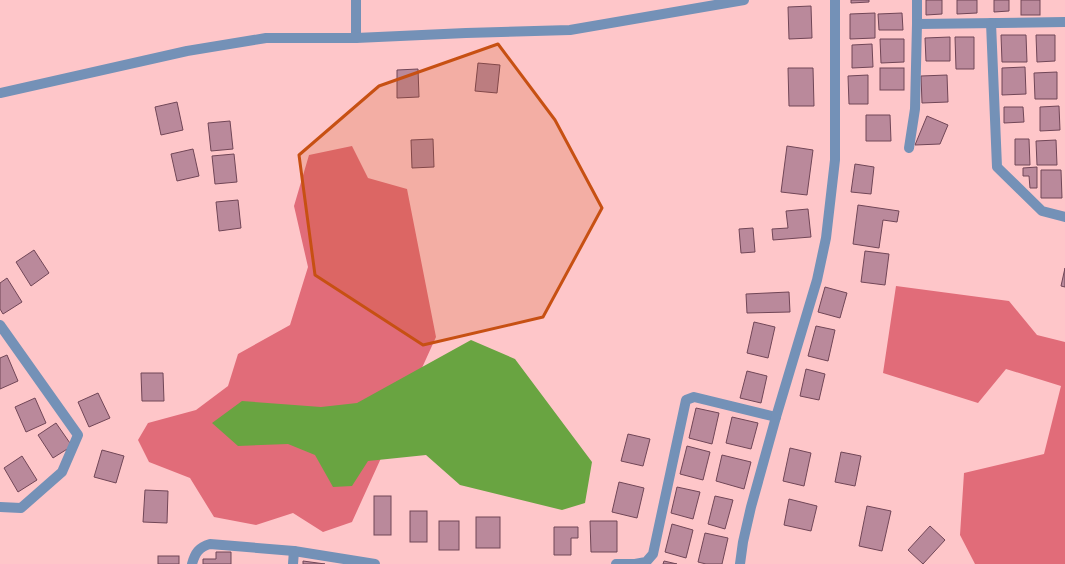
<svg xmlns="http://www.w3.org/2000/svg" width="1065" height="564" font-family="'Archivo Narrow',sans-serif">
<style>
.forest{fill:#e16c79}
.water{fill:#69a441}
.building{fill:#ba899b;stroke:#714657}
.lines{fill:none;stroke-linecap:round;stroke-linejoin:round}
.minor{stroke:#7491b7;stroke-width:10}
.marked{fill:#c75013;fill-opacity:0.2;stroke:#c75013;stroke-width:3;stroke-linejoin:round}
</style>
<rect width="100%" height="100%" fill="#fec6c9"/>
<g class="forest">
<polygon points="352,146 368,178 407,189 436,337 352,522 323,532 293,513 256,525 214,517 190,478 149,462 138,440 148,423 196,410 228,386 238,354 290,325 308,267 294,206 309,155"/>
<polygon points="896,286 1009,301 1037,335 1065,342 1065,564 975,564 960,535 964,473 1044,454 1061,386 1006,369 978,403 883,373"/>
</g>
<polygon class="water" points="471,340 515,359 592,462 585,503 562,510 460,485 426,455 368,461 352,486 333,487 315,455 288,444 238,446 212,423 242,401 321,407 357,403"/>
<g class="building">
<polygon points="851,0 869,0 869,2 851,3"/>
<polygon points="926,0 942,0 942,14 926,15"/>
<polygon points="957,0 977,0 977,13 957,14"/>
<polygon points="994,0 1009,0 1009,11 994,12"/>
<rect x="1021" y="0" width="19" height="15"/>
<polygon points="811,6 812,38 789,39 788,7"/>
<polygon points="875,13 875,38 850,39 850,14"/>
<polygon points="902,13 903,30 879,30 878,14"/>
<polygon points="1001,35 1026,35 1027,62 1002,62"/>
<polygon points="1036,35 1055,35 1055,61 1037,62"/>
<polygon points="950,37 950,61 926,61 925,38"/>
<polygon points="955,37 974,37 974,69 956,69"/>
<polygon points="880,39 904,39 904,62 881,63"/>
<polygon points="872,44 873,67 852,68 852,45"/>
<polygon points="478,63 500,65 497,93 475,91"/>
<polygon points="1025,67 1026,94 1002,95 1002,68"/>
<polygon points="788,68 813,68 814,106 789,106"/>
<rect x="880" y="68" width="24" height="22"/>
<polygon points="418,69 419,97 397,98 397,70"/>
<polygon points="1057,72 1057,99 1035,99 1034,73"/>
<polygon points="868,75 868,104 849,104 848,76"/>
<polygon points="947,75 948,102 922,103 921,76"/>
<polygon points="177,102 183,130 161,135 155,107"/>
<polygon points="1059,106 1060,130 1040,131 1040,107"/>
<polygon points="1004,107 1023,107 1024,122 1004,123"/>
<polygon points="866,115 890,115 891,141 866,141"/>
<polygon points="927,116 948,125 940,144 915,145"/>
<polygon points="230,121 233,149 211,151 208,123"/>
<polygon points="433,139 434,167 412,168 411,140"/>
<polygon points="1015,139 1029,139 1030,165 1015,165"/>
<polygon points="1056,140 1057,165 1037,165 1036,141"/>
<polygon points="787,146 813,150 807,195 781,192"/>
<polygon points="193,149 199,176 177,181 171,154"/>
<polygon points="234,154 237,182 215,184 212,156"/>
<polygon points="855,164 874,167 871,194 851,192"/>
<polygon points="1037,167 1037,188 1030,188 1029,176 1023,176 1023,168"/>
<polygon points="1041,170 1061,170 1062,198 1041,198"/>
<polygon points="238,200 241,228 219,231 216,202"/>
<polygon points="858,205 899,211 897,222 883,220 879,248 853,244"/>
<polygon points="808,209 811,237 773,240 772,229 788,228 786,211"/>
<polygon points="753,228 755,252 741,253 739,229"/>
<polygon points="34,250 49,273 31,286 16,262"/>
<polygon points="865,251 889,254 885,285 861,282"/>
<polygon points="1065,268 1065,287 1061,286"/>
<polygon points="7,278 22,302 3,314 0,309 0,283"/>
<polygon points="825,287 847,293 840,318 818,312"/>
<polygon points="789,292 790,312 747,313 746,294"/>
<polygon points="754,322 775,327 768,358 747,353"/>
<polygon points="816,326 835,330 828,361 808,356"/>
<polygon points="7,355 18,381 0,389 0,358"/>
<polygon points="806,369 825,374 819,400 800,396"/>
<polygon points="747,371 767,376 761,403 740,398"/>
<polygon points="141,373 163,373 164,401 142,401"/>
<polygon points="98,393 110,418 89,427 78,402"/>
<polygon points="35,398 46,423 26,432 15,407"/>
<polygon points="696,408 719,413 712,444 689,438"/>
<polygon points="732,417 758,423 751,449 726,443"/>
<polygon points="56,423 72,446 53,458 38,435"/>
<polygon points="628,434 650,439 643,466 621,461"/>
<polygon points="687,446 710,452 703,480 680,474"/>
<polygon points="790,448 811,453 804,486 783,481"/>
<polygon points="102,450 124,456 116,483 94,477"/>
<polygon points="841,452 861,456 855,486 835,482"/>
<polygon points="722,455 751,462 744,489 716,481"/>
<polygon points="22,456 37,480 18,492 4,468"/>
<polygon points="619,482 644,488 637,518 612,512"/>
<polygon points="677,487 700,492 693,519 671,513"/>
<polygon points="145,490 168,491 167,523 143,522"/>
<rect x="374" y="496" width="17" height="39"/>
<polygon points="715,496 733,500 725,529 708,524"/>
<polygon points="789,499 817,506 811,531 784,525"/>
<polygon points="867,506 891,511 882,551 859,546"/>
<rect x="410" y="511" width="17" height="31"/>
<rect x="476" y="517" width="24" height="31"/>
<rect x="439" y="521" width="20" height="29"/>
<polygon points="590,521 617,521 617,552 591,552"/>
<polygon points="672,524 693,530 686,558 665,552"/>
<polygon points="930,526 945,540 923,564 908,550"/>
<polygon points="554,527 578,527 578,538 571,538 571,555 554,555"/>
<polygon points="705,533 728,538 722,564 706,564 698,562"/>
<polygon points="216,552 231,552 231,564 203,564 203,559 216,559"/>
<rect x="158" y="556" width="21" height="8"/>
<polygon points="303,561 325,564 303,564"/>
<polygon points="664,561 677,564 663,564"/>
</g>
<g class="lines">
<g class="minor">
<polyline points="356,0 356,38"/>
<polyline points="917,0 917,24 1065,22"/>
<polyline points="991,23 997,167 1042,211 1065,217"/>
<polyline points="0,93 187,51 266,38 356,38 466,33 570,30 744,0"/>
<polyline points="909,148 915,109 917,24"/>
<polyline points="0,325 78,435 62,472 21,508 0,507"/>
<path d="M192,564c3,-11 7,-17 18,-20l84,7 81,13"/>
<polyline points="293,564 294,551"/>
<polyline points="616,564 635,564 646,562 653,554 686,400 694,397 776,417"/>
<polyline points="740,564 743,542 751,507 776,417 817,280 826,238 835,160 835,0"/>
</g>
</g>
<path class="marked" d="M498,44l57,76 47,88 -59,109 -120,28 -108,-70 -16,-120 80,-69z"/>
</svg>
